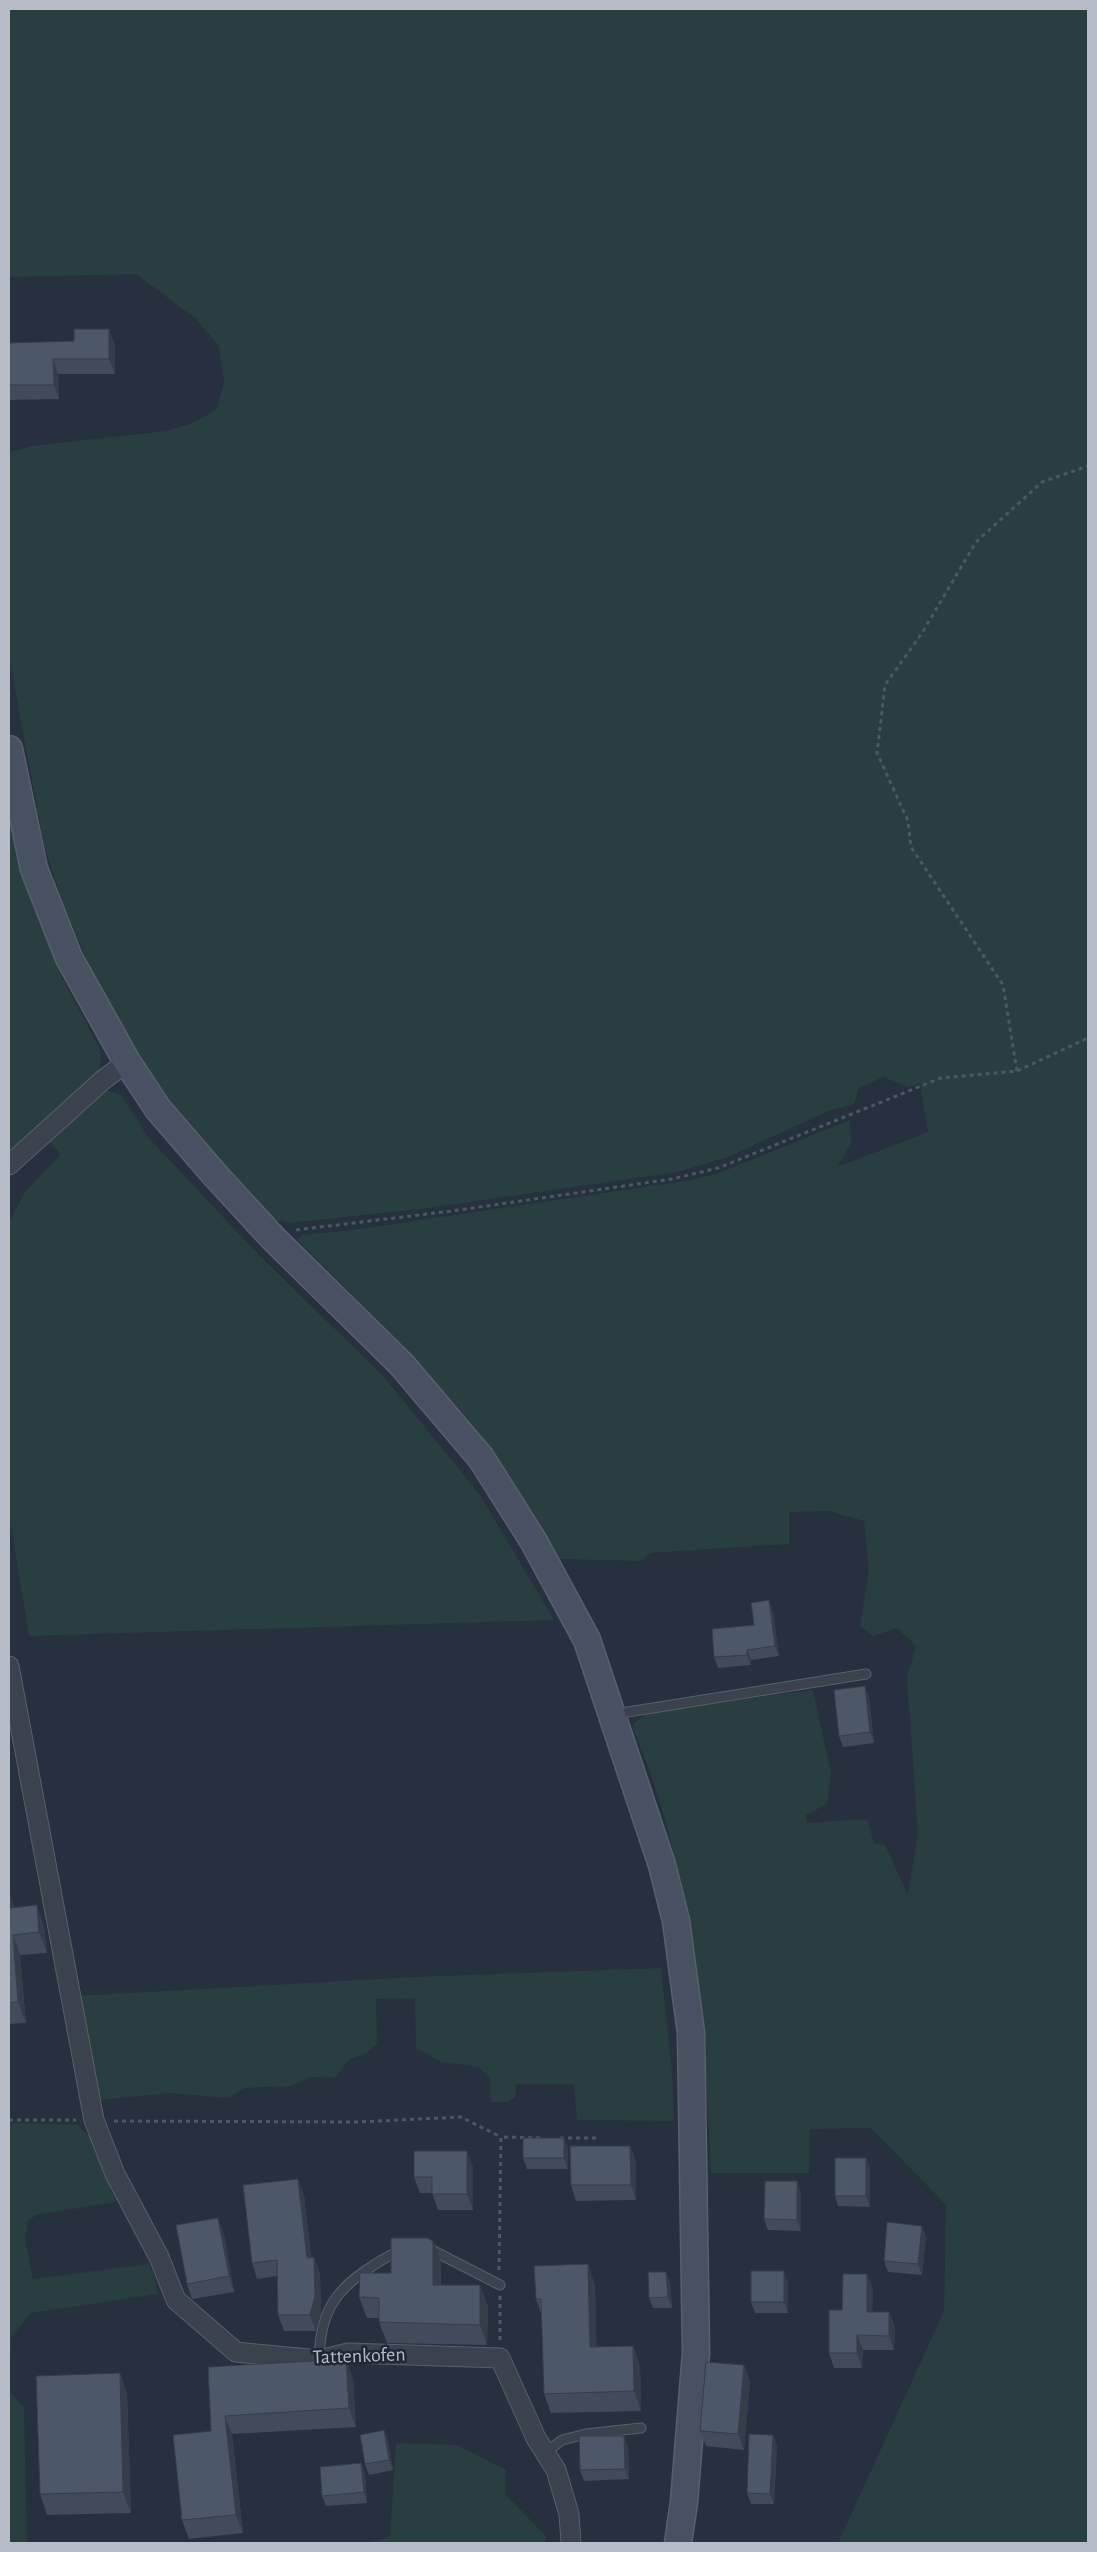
<svg xmlns="http://www.w3.org/2000/svg" width="1097" height="2552" font-family="'Alegreya Sans',sans-serif">
<style>
.green{fill:#293e40}
.lines{fill:none;stroke-linecap:round;stroke-linejoin:round}
.lane-casing{stroke:#58606c;stroke-width:11}
.street-casing{stroke:#58606c;stroke-width:21}
.secondary-casing{stroke:#58606c;stroke-width:29}
.path{stroke:#485b5e;stroke-width:3;stroke-dasharray:4 4;stroke-linecap:butt}
.lane{stroke:#3a424e;stroke-width:9}
.street{stroke:#3a424e;stroke-width:19}
.secondary{stroke:#485161;stroke-width:26}
.wall{fill:#414b59}
.shaded-wall{fill:#353d48}
.building{fill:#4c5767;stroke:#353d48}
.labels{text-anchor:middle;dominant-baseline:central;stroke-width:5;stroke-linejoin:round;paint-order:stroke}
.street-label{font-size:20px;fill:#b6bdc9;stroke:#1f2734}
</style>
<rect width="100%" height="100%" fill="#26303e"/>
<g class="green">
<path d="M9,9h1079v2534h-250l106,-232 2,-106 -75,-77 -61,1 -1,44h-98c-5,-126 -15,-250 -51,-371 -7,-25 -18,-50 -27,-74l1,-5 15,-11 164,-22 18,83 -4,31 -21,11 1,8 60,-4 7,24 11,2 23,50 10,-62 -11,-156 9,-31 -19,-18 -24,8 -13,-10 9,-56 -5,-49 -36,-10 -39,1v32l-139,9 -8,8 -85,-2 -47,-83 -49,-65 -118,-126 -46,-45 5,-5 51,-5 332,-49 34,-8 131,-53 1,24 -14,23 91,-35 -8,-49 -11,4 -26,-10 -24,11 -5,16 -23,6 -103,47 -50,15 -249,36 -140,15 -13,-3 -75,-80 -51,-64 -41,-65 -46,-107 -19,-59 -35,-188v-205l24,-6 133,-15 27,-8 24,-14 7,-27 -5,-36 -23,-27 -60,-45 -127,3z"/>
<polygon points="9,814 33,904 59,972 99,1047 101,1060 99,1072 9,1156"/>
<polygon points="104,1089 122,1096 148,1137 252,1248 384,1377 480,1495 554,1620 29,1636 9,1514 9,1222 25,1192 61,1154 47,1140"/>
<polygon points="661,1968 672,2072 674,2121 577,2120 574,2084 516,2084 515,2097 509,2102 491,2102 490,2079 479,2067 441,2062 416,2048 415,1998 376,1999 377,2044 367,2053 349,2060 335,2078 311,2077 290,2086 244,2088 229,2098 168,2093 99,2100 75,1996 415,1977"/>
<polygon points="9,2123 77,2125 91,2137 104,2175 116,2202 36,2215 28,2221 25,2239 33,2279 149,2264 155,2277 157,2294 31,2313 11,2337 9,2390 24,2408 27,2543 9,2543"/>
<polygon points="396,2443 457,2445 506,2470 505,2494 546,2536 545,2543 365,2543 390,2537"/>
</g>
<g class="lines">
<defs>
<g id="lane">
<polyline points="615,1714 866,1674"/>
<polyline points="426,2247 500,2285"/>
<path d="M319,2360c1,-45 14,-69 52,-93 9,-6 19,-13 30,-16"/>
<polyline points="545,2453 562,2440 586,2434 641,2428"/>
</g>
<g id="street">
<polyline points="9,1165 103,1080 127,1062"/>
<polyline points="9,1666 94,2120 115,2174 159,2257 176,2300 236,2352 319,2360 348,2353 500,2358 536,2438 556,2470 569,2514 571,2543"/>
</g>
<polyline id="secondary" points="9,749 34,869 69,958 127,1062 158,1109 215,1175 273,1238 402,1365 481,1458 534,1542 587,1640 662,1865 676,1921 691,2033 696,2353 684,2502 678,2543"/>
</defs>
<use href="#lane" class="lane-casing"/>
<use href="#street" class="street-casing"/>
<use href="#secondary" class="secondary-casing"/>
<g class="path">
<polyline points="1017,1071 1003,985 911,847 908,821 877,753 885,685 922,633 976,542 1042,482 1088,466"/>
<polyline points="296,1230 452,1211 672,1179 718,1168 941,1078 1017,1071 1088,1038"/>
<polyline points="9,2120 76,2120"/>
<polyline points="114,2121 358,2122 461,2117 501,2137"/>
<polyline points="560,2138 600,2138"/>
<polyline points="499,2270 501,2137 542,2138"/>
<polyline points="500,2296 500,2340"/>
</g>
<use href="#lane" class="lane"/>
<use href="#street" class="street"/>
<use href="#secondary" class="secondary"/>
</g>
<g class="wall">
<polygon points="9,343 115,344 115,374 58,374 59,399 9,400"/>
<polygon points="773,1611 779,1656 751,1660 751,1665 718,1668 714,1657"/>
<polygon points="869,1697 874,1743 843,1747 839,1736"/>
<polygon points="9,1891 14,1907 44,1926 47,1953 20,1955 26,2023 9,2024"/>
<polygon points="564,2138 568,2148 568,2169 527,2169 523,2158"/>
<polygon points="630,2146 636,2162 636,2200 576,2201 571,2185"/>
<polygon points="866,2158 870,2168 870,2207 838,2206 835,2196"/>
<polygon points="473,2167 473,2210 438,2210 432,2193 420,2193 414,2177"/>
<polygon points="801,2192 801,2231 768,2230 764,2219"/>
<polygon points="304,2195 311,2257 320,2273 321,2312 316,2331 284,2331 278,2315 277,2276 257,2279 252,2263"/>
<polygon points="224,2234 234,2292 192,2299 187,2284"/>
<polygon points="926,2236 922,2275 888,2272 884,2261"/>
<polygon points="441,2262 441,2285 488,2306 487,2345 387,2343 379,2322 379,2318 367,2318 359,2297 391,2273"/>
<polygon points="867,2274 873,2289 872,2312 889,2312 895,2327 894,2350 863,2350 862,2368 834,2368 829,2353 842,2310"/>
<polygon points="670,2282 672,2308 653,2308 649,2298"/>
<polygon points="788,2282 788,2313 755,2313 751,2302"/>
<polygon points="595,2284 596,2347 633,2346 640,2365 641,2411 551,2413 544,2394 542,2316 536,2299"/>
<polygon points="744,2365 750,2381 744,2450 706,2446 700,2431"/>
<polygon points="208,2367 353,2378 356,2427 232,2434 243,2533 189,2539 182,2520 211,2431"/>
<polygon points="120,2373 127,2394 131,2513 47,2515 40,2494"/>
<polygon points="384,2430 388,2441 393,2470 369,2475 365,2464"/>
<polygon points="773,2435 777,2446 774,2504 751,2504 747,2493"/>
<polygon points="628,2446 629,2479 584,2481 580,2470"/>
<polygon points="361,2463 365,2474 367,2503 326,2506 322,2496"/>
</g>
<g class="shaded-wall">
<polygon points="109,329 115,344 115,374 109,359"/>
<polygon points="53,359 58,374 59,399 54,385"/>
<polygon points="769,1600 773,1611 779,1656 775,1646"/>
<polygon points="747,1650 751,1660 751,1665 747,1655"/>
<polygon points="865,1686 869,1697 874,1743 870,1732"/>
<polygon points="9,1891 16,1912 10,1908"/>
<polygon points="37,1905 44,1926 47,1953 39,1932"/>
<polygon points="13,1935 20,1955 26,2023 18,2002"/>
<polygon points="564,2138 568,2148 568,2169 564,2158"/>
<polygon points="630,2146 636,2162 636,2200 631,2185"/>
<polygon points="467,2151 473,2167 473,2210 467,2194"/>
<polygon points="866,2158 870,2168 870,2207 866,2196"/>
<polygon points="298,2179 304,2195 313,2274 307,2258"/>
<polygon points="797,2181 801,2192 801,2231 797,2220"/>
<polygon points="218,2218 224,2234 234,2292 229,2276"/>
<polygon points="922,2226 926,2236 922,2275 918,2264"/>
<polygon points="433,2241 441,2262 440,2306 433,2285"/>
<polygon points="314,2257 320,2273 321,2312 316,2331 310,2315"/>
<polygon points="588,2264 595,2284 597,2367 590,2347"/>
<polygon points="784,2271 788,2282 788,2313 784,2302"/>
<polygon points="666,2272 670,2282 672,2308 668,2297"/>
<polygon points="867,2274 873,2289 872,2326 867,2312"/>
<polygon points="480,2285 488,2306 487,2345 480,2325"/>
<polygon points="889,2312 895,2327 894,2350 889,2336"/>
<polygon points="857,2335 863,2350 862,2368 857,2353"/>
<polygon points="633,2346 640,2365 641,2411 634,2391"/>
<polygon points="346,2359 353,2378 356,2427 349,2408"/>
<polygon points="744,2365 750,2381 744,2450 738,2434"/>
<polygon points="120,2373 127,2394 131,2513 123,2492"/>
<polygon points="225,2416 232,2434 243,2533 236,2515"/>
<polygon points="384,2430 388,2441 393,2470 389,2460"/>
<polygon points="773,2435 777,2446 774,2504 770,2494"/>
<polygon points="624,2436 628,2446 629,2479 625,2469"/>
<polygon points="361,2463 365,2474 367,2503 364,2492"/>
</g>
<g class="building">
<polygon points="74,329 109,329 109,359 53,359 54,385 9,385 9,343 74,341"/>
<polygon points="769,1600 775,1646 747,1650 747,1655 714,1657 712,1629 754,1625 751,1603"/>
<polygon points="865,1686 870,1732 839,1736 834,1690"/>
<polygon points="9,1892 10,1908 37,1905 39,1932 13,1935 18,2002 9,2003"/>
<rect x="523" y="2138" width="41" height="20"/>
<polygon points="570,2146 630,2146 631,2185 571,2185"/>
<polygon points="414,2151 467,2151 467,2194 432,2194 432,2177 414,2177"/>
<rect x="835" y="2158" width="31" height="38"/>
<polygon points="298,2179 307,2258 314,2257 315,2296 310,2315 278,2315 277,2260 252,2263 243,2185"/>
<polygon points="765,2181 797,2181 797,2220 764,2219"/>
<polygon points="218,2218 229,2276 187,2284 176,2225"/>
<polygon points="887,2222 922,2226 918,2264 884,2261"/>
<polygon points="391,2238 427,2238 433,2241 433,2285 480,2285 480,2325 379,2322 379,2298 359,2297 360,2273 391,2273"/>
<polygon points="588,2264 590,2347 633,2346 634,2391 544,2394 541,2299 536,2299 534,2266"/>
<rect x="751" y="2271" width="33" height="31"/>
<polygon points="648,2272 666,2272 668,2297 649,2298"/>
<polygon points="843,2274 867,2274 867,2312 889,2312 889,2336 857,2335 857,2353 829,2353 829,2310 842,2310"/>
<polygon points="346,2359 349,2408 225,2416 236,2515 182,2520 173,2435 211,2431 208,2367"/>
<polygon points="706,2362 744,2365 738,2434 700,2431"/>
<polygon points="120,2373 123,2492 40,2494 36,2376"/>
<polygon points="384,2430 389,2460 365,2464 360,2435"/>
<polygon points="749,2434 773,2435 770,2494 747,2493"/>
<polygon points="579,2436 624,2436 625,2469 580,2470"/>
<polygon points="361,2463 364,2492 322,2496 320,2467"/>
</g>
<g class="labels">
<g class="street-label">
<text transform="translate(359 2356) rotate(-2)">Tattenkofen</text>
</g>
</g>
<rect width="1097" height="2552" fill="none" stroke="#b6bdc9" stroke-width="20"/>
</svg>
